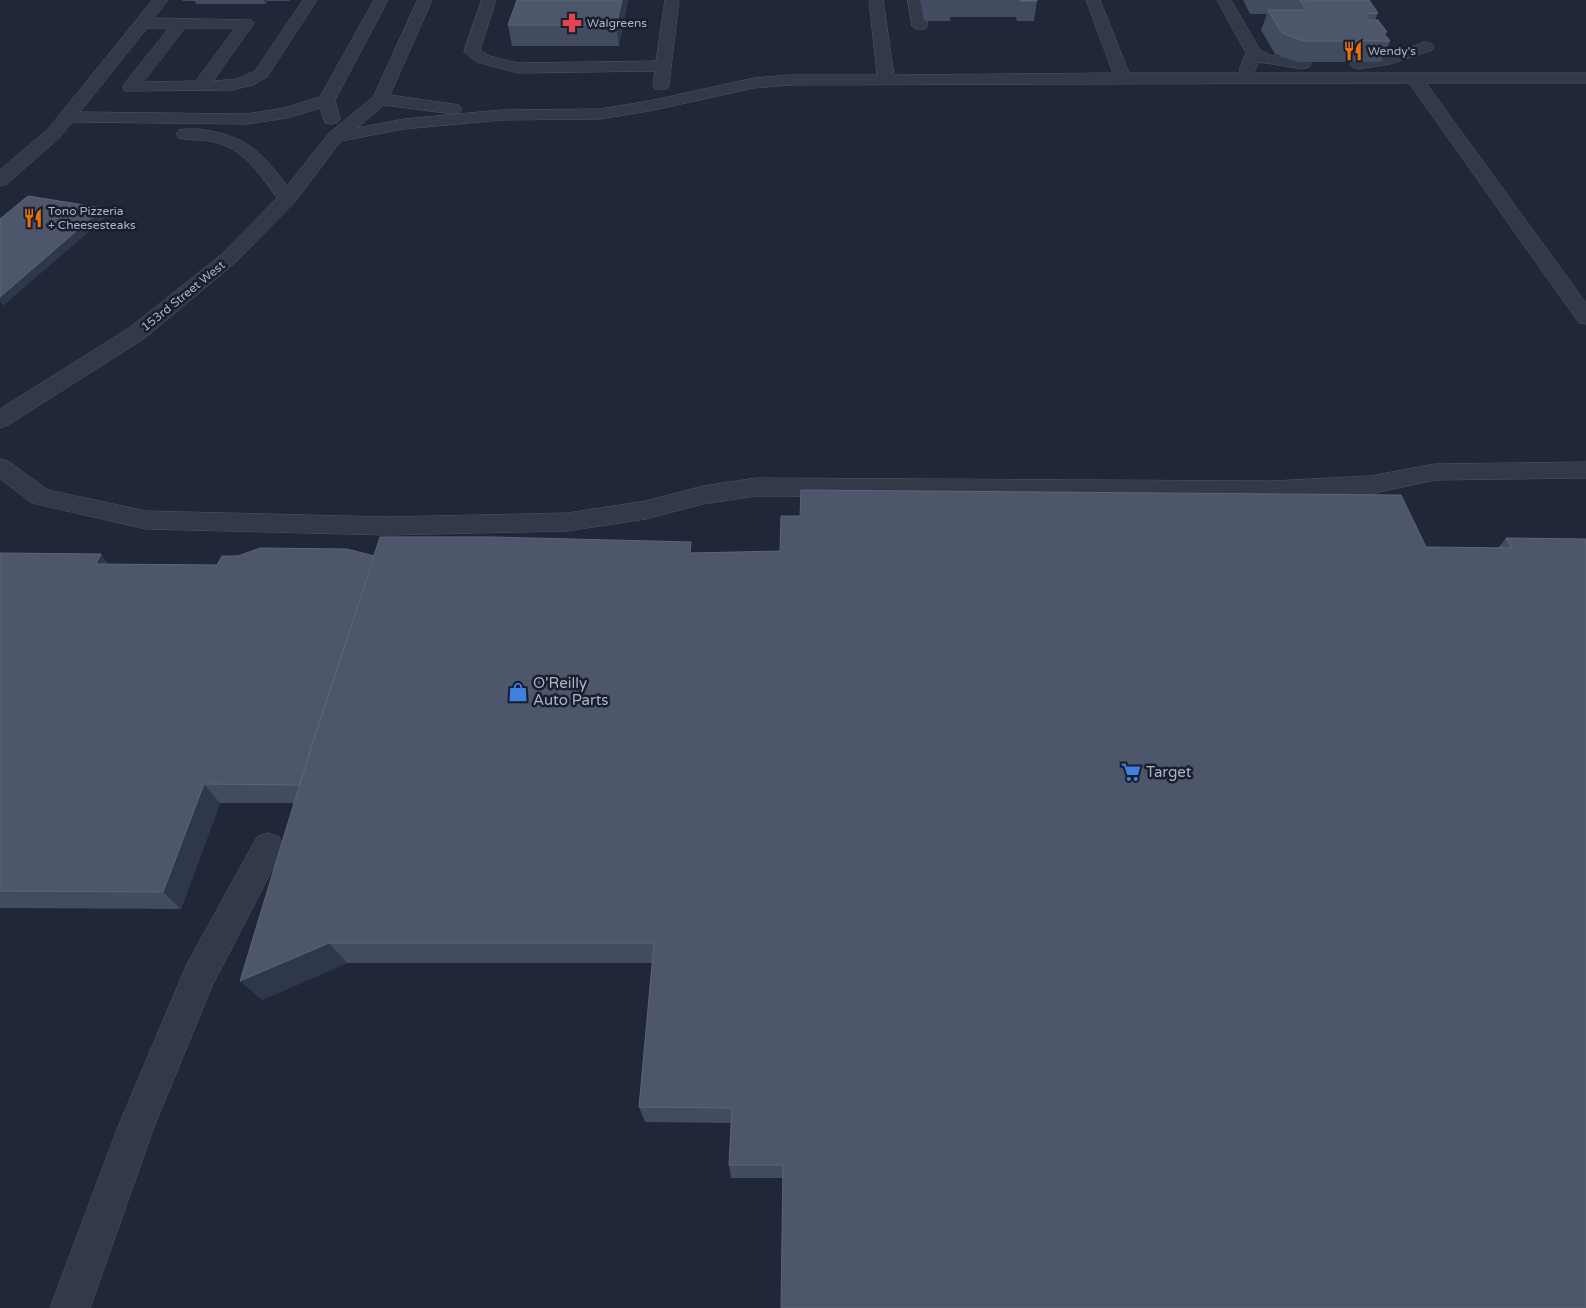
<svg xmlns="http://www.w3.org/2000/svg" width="1586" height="1308" font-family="'Varela Round',sans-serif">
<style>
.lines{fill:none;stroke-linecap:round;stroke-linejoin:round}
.minor-casing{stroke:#505667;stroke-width:1}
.minor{fill:#323948;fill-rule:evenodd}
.wall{fill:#424b60}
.shaded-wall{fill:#2f384b}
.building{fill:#4d566b;stroke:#5c6579}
.labels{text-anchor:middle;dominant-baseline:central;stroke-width:5;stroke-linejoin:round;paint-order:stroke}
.far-poi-label{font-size:12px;fill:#acb3c6;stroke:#181e2d;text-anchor:start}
.far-street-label{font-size:12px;fill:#acb3c6;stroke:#181e2d}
.poi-label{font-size:15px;fill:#acb3c6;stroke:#181e2d;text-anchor:start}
</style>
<rect width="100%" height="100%" fill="#1f2738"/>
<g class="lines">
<defs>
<g id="minor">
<path d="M153,0h15l-14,18 97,2 3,3 -41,58 24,-2 18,-8 48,-71h14l-50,77 -14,8 -21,5 -107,1 -2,-4 2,-4 44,-55h-22l-67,84 167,2 37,-6 36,-11 54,-97h14l-53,100 5,19 -3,4 -6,1 -6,-1 -5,-15 -33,10 -40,6 -175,-2 -12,15 -53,47 -7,2v-16l48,-41zM185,28h50l-39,53 -52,1z"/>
<path d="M418,0h14l-42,95 63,9 6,1 3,4 -3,4 -6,1 -69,-9 -27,23 47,-9 97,-9 99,-1 49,-8 105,-23 36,-3h87l-8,-75h14l11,75 219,-2 -27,-73h14l29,73h112l-2,-3 7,-17 -29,-53h14l29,50 10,5 39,6 2,3 -2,3 -6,2 -44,-7 -6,11h333v10h-160l160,220v21l-7,-1 -170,-240 -619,2 -36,3 -105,23 -49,8 -99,1 -97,9 -63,12 -47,62 -58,59 -91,76 -137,87 -8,3v-19l129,-81 93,-74 55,-56c-16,-22 -32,-47 -59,-55 -13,-4 -26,-2 -39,-5l-3,-4 3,-4c10,-2 21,-1 31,1 39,7 54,24 77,55l42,-53 44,-36z"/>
<polygon points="482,0 496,0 480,50 489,56 518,63 656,61 665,0 679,0 669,85 667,89 655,89 653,85 655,71 518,73 477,62 464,52"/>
<polygon points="908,0 922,0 928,26 925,29 915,29 912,26"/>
<polygon points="1426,42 1432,44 1434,47 1432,50 1390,64 1358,69 1352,67 1350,64 1352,61 1384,56"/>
<polygon points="0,459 8,461 48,490 146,511 387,517 567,513 646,501 703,486 756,478 1272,481 1370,476 1435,464 1586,462 1586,478 1435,480 1370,494 1272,499 756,496 703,504 646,519 567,531 387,535 146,529 32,503 0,479"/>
<polygon points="268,833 279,837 284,847 212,986 154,1127 90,1308 50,1308 118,1127 187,964 257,837"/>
</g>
</defs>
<use href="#minor" class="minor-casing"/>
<use href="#minor" class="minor"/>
</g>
<g class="wall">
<polygon points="182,0 290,0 289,1 268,1 266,4 196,4 195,1 183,1"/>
<polygon points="628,0 619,46 512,46 508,25"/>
<polygon points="920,0 1037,0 1037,1 1034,21 1017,21 1016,17 950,17 950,21 924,21"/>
<polygon points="1243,0 1369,0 1378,13 1375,20 1387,32 1385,35 1390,41 1381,62 1297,62 1275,54 1261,30 1267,14 1250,14"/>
<polygon points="1506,538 1586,539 782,1178 731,1178 729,1165 731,1123 645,1122 639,1107 652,963 347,963 262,1000 294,803 220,803 181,909 0,908 0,553 109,564 217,565 374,556 1426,547 1498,548"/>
</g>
<g class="shaded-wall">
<polygon points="264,0 267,0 268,1 266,4"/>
<polygon points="622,0 628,0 619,46 616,25"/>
<polygon points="103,208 107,216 3,306 0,301 0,297"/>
<polygon points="101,554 117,576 96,564"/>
<polygon points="204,784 220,803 181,909 163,892"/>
<polygon points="329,943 347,963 262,1000 240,981"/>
</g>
<g class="building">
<polygon points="517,0 622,0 616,25 508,25"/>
<rect x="1020" y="0" width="17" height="1"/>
<polygon points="1300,0 1369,0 1378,13 1365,14 1368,20 1378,20 1387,32 1383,32 1390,41 1304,41 1282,33 1268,10 1306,10"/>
<polygon points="28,196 103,208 0,297 0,219"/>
<polygon points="801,490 1401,495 1426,547 1512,548 1506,538 1586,539 1586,1308 781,1308 783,1165 729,1165 732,1108 639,1107 654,943 329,943 240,981 301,780 380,537 492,537 691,542 690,553 780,551 781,516 800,516"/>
<polygon points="260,548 347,549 374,556 299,785 204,784 163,892 0,891 0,553 101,554 96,564 217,565 222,556 238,556"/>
</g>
<defs>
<symbol id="pharmacy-bare" viewBox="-9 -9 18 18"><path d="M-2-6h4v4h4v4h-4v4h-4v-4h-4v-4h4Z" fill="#e0444e" stroke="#181e2d" stroke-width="2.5" paint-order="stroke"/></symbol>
<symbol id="restaurant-bare" viewBox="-9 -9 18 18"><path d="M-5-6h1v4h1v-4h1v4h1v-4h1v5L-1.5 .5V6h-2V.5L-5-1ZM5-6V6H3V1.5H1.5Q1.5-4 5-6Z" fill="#e8710a" stroke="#181e2d" stroke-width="2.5" paint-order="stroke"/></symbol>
<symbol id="shop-bare" viewBox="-9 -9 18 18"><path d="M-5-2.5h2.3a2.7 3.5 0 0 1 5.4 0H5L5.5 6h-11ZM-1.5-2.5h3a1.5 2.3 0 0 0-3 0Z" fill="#3f7fe0" stroke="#181e2d" stroke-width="2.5" paint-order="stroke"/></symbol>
<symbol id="supermarket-bare" viewBox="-9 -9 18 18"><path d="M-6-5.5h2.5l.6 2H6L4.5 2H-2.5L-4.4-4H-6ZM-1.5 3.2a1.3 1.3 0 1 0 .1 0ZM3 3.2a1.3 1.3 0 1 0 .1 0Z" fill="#3f7fe0" stroke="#181e2d" stroke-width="2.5" paint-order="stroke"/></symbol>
</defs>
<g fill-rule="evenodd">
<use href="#pharmacy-bare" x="558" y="9" width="28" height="28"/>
<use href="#restaurant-bare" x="1339" y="37" width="28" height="28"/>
<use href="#restaurant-bare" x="19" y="204" width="28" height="28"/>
<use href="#shop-bare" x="504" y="678" width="28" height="28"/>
<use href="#supermarket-bare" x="1117" y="758" width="28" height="28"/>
</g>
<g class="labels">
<g class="far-poi-label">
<text x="587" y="23">Walgreens</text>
<text x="1368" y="51">Wendy's</text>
<text x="48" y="211">Tono Pizzeria<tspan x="48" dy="14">+ Cheesesteaks</tspan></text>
</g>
<g class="far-street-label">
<text transform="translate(183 296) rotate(-39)">153rd Street West</text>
</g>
<g class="poi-label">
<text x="533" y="683">O'Reilly<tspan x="533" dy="17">Auto Parts</tspan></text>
<text x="1146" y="772">Target</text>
</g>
</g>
</svg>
